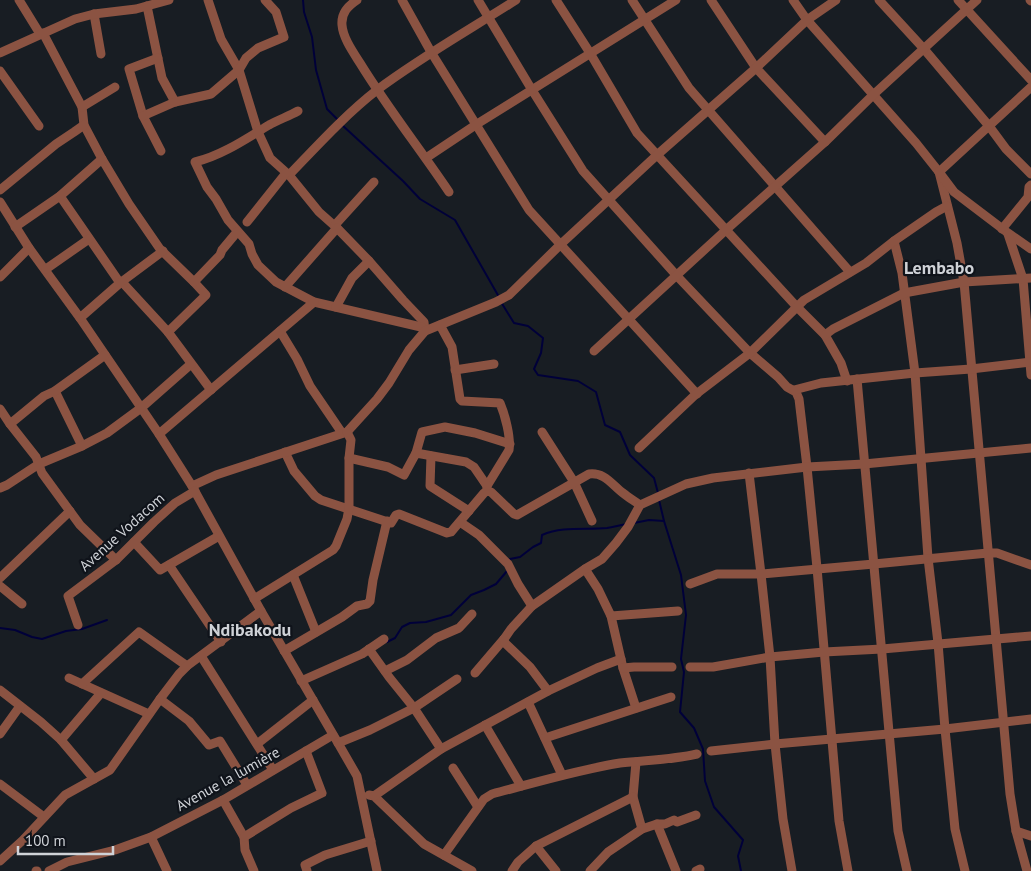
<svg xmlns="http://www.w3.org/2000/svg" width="1031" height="871" font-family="'PT Sans',sans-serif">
<rect width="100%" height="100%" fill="#181d23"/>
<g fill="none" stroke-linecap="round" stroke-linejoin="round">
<g stroke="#000039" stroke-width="2">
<polyline points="303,0 304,12 312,37 316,70 327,109 337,119"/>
<polyline points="342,125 403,181 420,199 455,220 499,297"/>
<polyline points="501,302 514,323 528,326 543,338 541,353 534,369 538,375 578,381 596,392 605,425 620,432 630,455 654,478 658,493"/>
<polyline points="659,500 664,521 681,575 686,615 681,659 684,672 680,712 694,728 703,749 705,781 714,807 743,840 738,856 741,871"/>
<polyline points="634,523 649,520 664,521"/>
<path d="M 509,562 L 510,559 L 520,557 L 533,547 L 541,543 L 542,535 C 563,526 585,530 607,528 C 614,527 620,525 627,524"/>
<polyline points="0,628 15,630 32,637 42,639 66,631 82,629 107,620"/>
<polyline points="387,642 395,638 402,627 410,623 426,622 451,615 471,595 484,590 496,584 507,571"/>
</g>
<g stroke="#8b5342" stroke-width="9">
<polyline points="19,0 40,34"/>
<polyline points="208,0 221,39 239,70 258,132 270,158 289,175 319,212 337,228 369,261 403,300 424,322 425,331"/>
<path d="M 357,0 C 348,6 341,13 342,25 C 343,38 353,52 360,63 C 387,107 420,149 449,192"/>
<polyline points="402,0 431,52 529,210 697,394"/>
<polyline points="478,0 532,90 583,171 677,276 750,353 778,377 787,387 796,392 799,399 807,467 817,568 839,821 848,871"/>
<polyline points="556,0 590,53 637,133 797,307 825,335 841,363 847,381"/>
<polyline points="632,0 689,88 850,272"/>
<polyline points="711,0 756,68 825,142"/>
<polyline points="793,0 807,20 916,143 939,172 957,243 964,282 1010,794 1016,831 1027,871"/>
<polyline points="879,0 924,49 989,126 1006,149 1031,174"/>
<polyline points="958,0 1031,80"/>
<polyline points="1030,0 1031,1"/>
<polyline points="147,6 162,78 175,102"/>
<polyline points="94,14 101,54"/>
<polyline points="43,33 82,107 84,125 102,159 129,204 160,249 194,282 206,295 168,332"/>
<polyline points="0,53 75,19 94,14 136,9 169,0"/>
<polyline points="158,58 129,69 143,116 161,151"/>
<polyline points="0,71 39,126"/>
<polyline points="1031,87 939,172 954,192 1008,233 1031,249"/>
<polyline points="82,107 115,87"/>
<path d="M 298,111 C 289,116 278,120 269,125 C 246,139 221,156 195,162 L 207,187 L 216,199 L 228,220 L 249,244 L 252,254 L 258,265 L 276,282 L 314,302 L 421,327 L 425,331"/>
<polyline points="143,116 175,102 211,94 239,70 246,58 258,48 284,37 276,12 265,0"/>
<polyline points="426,158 477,124 676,0"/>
<path d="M 289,175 C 317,146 345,115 377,90 C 421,57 469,30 516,0"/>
<polyline points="0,190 56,144 74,132 84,125"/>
<polyline points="60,196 120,283"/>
<polyline points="0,202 29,248 80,318 159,434 192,486 261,611 338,743 357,776 377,871"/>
<polyline points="247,222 286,173"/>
<polyline points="335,225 374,182"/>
<polyline points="15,227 60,196 102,159"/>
<polyline points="1002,229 1028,197 1029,187 1031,185"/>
<polyline points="1008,234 1023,279 1031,375"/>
<polyline points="894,241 902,273 915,373 928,558 938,643 945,729 955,829 965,871"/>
<polyline points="46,269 89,239"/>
<polyline points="0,277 29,248"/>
<polyline points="122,282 168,332 211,390"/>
<polyline points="194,282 220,255 222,250 237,232"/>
<polyline points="285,287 337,228"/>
<polyline points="336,307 352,278 369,261"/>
<polyline points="80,318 120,283 163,251"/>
<path d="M 440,325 L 452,347 L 460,399 L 462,401 L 500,403 C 505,415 511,437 509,450 L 487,486 L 487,491"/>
<polyline points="280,331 297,359 310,386 342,433"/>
<polyline points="825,335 833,329 904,293 964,282 1031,278"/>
<polyline points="594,351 727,229 825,142 873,95 977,0"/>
<polyline points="455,370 494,364"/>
<polyline points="857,379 898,831 907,871"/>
<polyline points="794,390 821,383 915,373 971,369 1031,362"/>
<polyline points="55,391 82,446"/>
<polyline points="0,409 10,424 36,457 42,473 80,525 116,560"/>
<polyline points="10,424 44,396 55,391 105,355"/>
<polyline points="542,432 574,482 592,521"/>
<polyline points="159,434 314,302"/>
<polyline points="639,448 695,395 750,353 804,300 866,263 894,241 936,212 947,206"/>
<path d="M 285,452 L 294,471 L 315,496 L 321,500 L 391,523 L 396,515 L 399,514 L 447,533 L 451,532 L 484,493 L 487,491 L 491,492 L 514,514 L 517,515 L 589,474 C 605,472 612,485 623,493 C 629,498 635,501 640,505"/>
<polyline points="416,453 422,432 445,427 475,433 510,444"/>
<polyline points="431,456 430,486 469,511"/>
<polyline points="349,458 388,467 404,475 416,453 466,462 474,467 487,486"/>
<polyline points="749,473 761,574 770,657 775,744 783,819 792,871"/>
<polyline points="192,486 216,475 347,432 377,399 389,383 409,350 425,331 496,302 509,295 561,244 657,155 756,68 807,20 836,0"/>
<polyline points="0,488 7,485 39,464 82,446 107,433 141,408 191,364"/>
<polyline points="460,522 479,535 508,564 518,584 532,606"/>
<polyline points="134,542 160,570 219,536"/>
<polyline points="169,565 221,642"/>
<polyline points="585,569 598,589 611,616 623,668 636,708"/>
<polyline points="293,575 316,632"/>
<polyline points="0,578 70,511"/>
<polyline points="690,584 717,574 761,574 874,564 988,553 997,553 1031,565"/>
<polyline points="0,586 22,604"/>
<polyline points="254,599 333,550 336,546 347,519 349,508 349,458 351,440 347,432"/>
<polyline points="611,616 678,611"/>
<polyline points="78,625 68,596 116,560 154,522 175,503 195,491"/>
<polyline points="369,649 389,677 414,708 441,749"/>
<polyline points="284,651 342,617 357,606 367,604 370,601 373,580 387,521"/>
<polyline points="201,656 273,770"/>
<polyline points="690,667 713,667 770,657 824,652 882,649 1031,636"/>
<polyline points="623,668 634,667 672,667"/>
<polyline points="385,671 407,660 436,638 459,628 472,614"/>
<polyline points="475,673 504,639"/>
<polyline points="69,678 149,714"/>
<polyline points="301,681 362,654 384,639"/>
<polyline points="82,684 139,632 187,666"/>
<polyline points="0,690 41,722 61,740 94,779"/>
<polyline points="548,691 530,667 505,643 504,639 511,629 532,606 585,569 602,559 616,543 628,527 640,505 686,484 713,478 807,467 864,464 1031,448"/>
<polyline points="160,699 189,721 209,745 220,741 247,785"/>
<polyline points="528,702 562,775"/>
<polyline points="485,725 521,786"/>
<polyline points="0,734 20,706"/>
<polyline points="545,738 671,697"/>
<polyline points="61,740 101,693"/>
<polyline points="338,743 370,730 414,708 457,679"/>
<polyline points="257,744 313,700"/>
<polyline points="711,751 775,744 945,729 1031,719"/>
<polyline points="636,762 633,797 642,829"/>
<polyline points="453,768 478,807"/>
<polyline points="0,784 44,817"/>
<polyline points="369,795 374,796 424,844 472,871"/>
<polyline points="374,796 441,749 548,691 597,668 621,659"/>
<polyline points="223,800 244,837 245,850 254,871"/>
<polyline points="657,824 676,871"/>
<polyline points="1016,831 1031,836"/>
<polyline points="151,837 167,871"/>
<polyline points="244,837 291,808 322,793 306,751"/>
<polyline points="536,846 556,871"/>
<path d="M 444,855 L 484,799 L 492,794 C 534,783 577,770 620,763 C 646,760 672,760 697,754"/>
<polyline points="0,861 23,840 65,795 110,770 160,699 179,674 187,666 261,611"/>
<polyline points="36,871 37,871"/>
<polyline points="49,871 67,862 115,850 151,837 223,800 333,735"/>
<polyline points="307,871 305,865 325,855 371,841"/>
<polyline points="512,871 518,862 536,846 633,797"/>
<polyline points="590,871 608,852 642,829 657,824 665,824 674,820 677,822 696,815"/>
<polyline points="696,871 700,869"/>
</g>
</g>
<g text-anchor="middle" stroke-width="4.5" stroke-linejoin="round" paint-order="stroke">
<g font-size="15" fill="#cfd2d7" stroke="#0f131a">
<text transform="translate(122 532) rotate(-42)" y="5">Avenue Vodacom</text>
<text transform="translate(228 779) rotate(-29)" y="5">Avenue la lumière</text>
</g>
<g font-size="18" font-weight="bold" fill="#cfd2d7" stroke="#0f131a">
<text x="939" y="274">Lembabo</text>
<text x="250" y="636">Ndibakodu</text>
</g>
</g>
<path d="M18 846v8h95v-8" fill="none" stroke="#cfd2d7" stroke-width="2.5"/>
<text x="25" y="846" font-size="15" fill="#cfd2d7" stroke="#0f131a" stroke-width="4" paint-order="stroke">100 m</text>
</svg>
